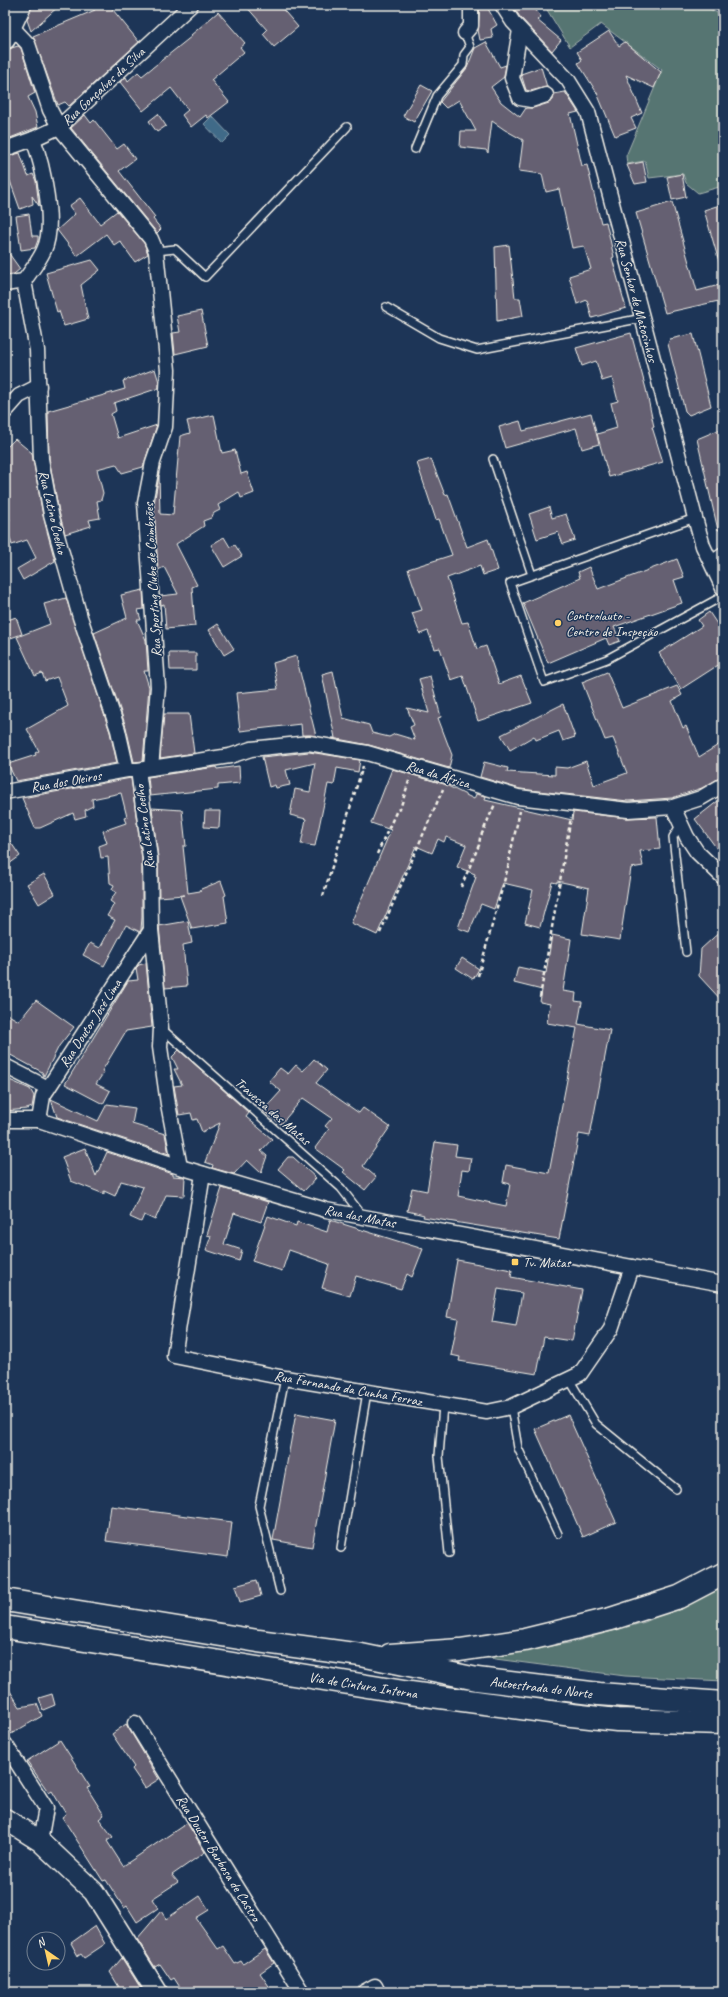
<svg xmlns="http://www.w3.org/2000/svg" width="728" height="1997" font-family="Caveat,sans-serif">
<rect width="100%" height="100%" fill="#1d3557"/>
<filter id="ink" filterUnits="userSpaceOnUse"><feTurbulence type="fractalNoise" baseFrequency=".025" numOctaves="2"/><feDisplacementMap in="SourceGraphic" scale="8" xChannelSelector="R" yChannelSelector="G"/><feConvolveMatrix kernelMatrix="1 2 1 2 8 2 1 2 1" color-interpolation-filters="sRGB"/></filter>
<g filter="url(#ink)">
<g fill="#567472" stroke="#a5b2ad">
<polygon points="544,5 702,5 723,16 723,186 698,193 686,183 683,174 649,178 645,161 627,164 626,156 662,70 601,24 570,47"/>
<polygon points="723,1586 723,1681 625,1676 480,1657 569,1643 645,1622"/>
</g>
<polygon fill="#406a88" stroke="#88a0ae" points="212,116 230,135 222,143 204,124"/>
<g fill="#656072" stroke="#f4f1e8" fill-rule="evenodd">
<polygon points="32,5 60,5 31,31 27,20"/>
<polygon points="91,5 109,5 139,42 69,106 65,102 58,105 33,36 95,10"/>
<polygon points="245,5 279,5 298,27 274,47 263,34 267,30"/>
<polygon points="480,5 486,5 497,25 491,29 493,38 480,40 478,30"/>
<polygon points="512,5 532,5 541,17 537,20 561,40 552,51 520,17"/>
<polygon points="218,12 245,43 240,47 244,52 211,80 229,102 208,118 206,115 191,127 182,115 188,110 171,88 143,111 120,82 126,77 128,81 138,72 142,76 192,36 191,35"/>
<polygon points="609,31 619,46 625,42 661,72 654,88 626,75 642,113 631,118 636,128 615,136 597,93 578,63 582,60 577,52"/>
<polygon points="486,42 500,67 506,65 504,77 491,87 501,102 520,117 526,108 533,108 549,103 553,100 554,94 565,92 578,112 570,114 582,166 587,165 601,223 606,222 614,257 612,258 626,308 592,318 587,300 577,304 569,276 591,269 584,246 572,248 559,189 546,192 542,174 519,171 523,140 505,130 492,121 488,153 486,150 460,147 461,131 476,131 459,100 446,108 440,102 467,68 475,48"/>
<polygon points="18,46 21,48 35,93 28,97 35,112 38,127 5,140 5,50"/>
<polygon points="541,67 547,87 530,91 526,90 521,74"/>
<polygon points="421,85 432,91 414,122 403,116"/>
<polygon points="158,114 166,126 157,132 149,121"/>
<polygon points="85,115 91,123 94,120 117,149 124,144 135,159 119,171 155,217 153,219 161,229 157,233 71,128"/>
<polygon points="20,153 28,176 33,174 36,181 39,206 32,196 33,204 20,209 10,181 5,183 5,157"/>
<polygon points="643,162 647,182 635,184 627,165"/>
<polygon points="682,174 686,197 672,200 667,177"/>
<polygon points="80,198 100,224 117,211 144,243 148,254 135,262 120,241 114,245 106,234 77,256 57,230 75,214 69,206"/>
<polygon points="672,202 697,291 723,284 723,300 665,313 636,213"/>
<polygon points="723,204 723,265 720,265 704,210"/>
<polygon points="29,214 32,236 38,236 38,240 35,248 21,250 16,216"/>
<polygon points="509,245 515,298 520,298 523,316 497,321 495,247"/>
<polygon points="5,248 20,269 14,274 5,275"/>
<polygon points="92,260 100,270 81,285 88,319 64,326 59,311 57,312 46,273"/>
<polygon points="201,311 208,346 175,354 173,333 180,332 177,316"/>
<polygon points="631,333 646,389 654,427 652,427 663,462 609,477 597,434 617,428 611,403 618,401 612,378 602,381 596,361 582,366 576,348"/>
<polygon points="693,334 711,406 689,415 685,411 668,344 670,339"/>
<polygon points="155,369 159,382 159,388 114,403 116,411 111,414 118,438 157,425 143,467 122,473 116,464 97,469 103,493 101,500 97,501 100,518 89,520 91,526 65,534 59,512 49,458 48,411 125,389 123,381"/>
<polygon points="591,413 599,444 582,449 576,428 505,448 499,427 520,421 523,431"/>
<polygon points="214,415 222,453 235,450 241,474 247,472 254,493 241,498 239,492 218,505 220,510 214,513 211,518 203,521 204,526 176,544 197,585 192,587 195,626 166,629 164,604 161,605 160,596 178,594 164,567 158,570 154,504 159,475 160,514 173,515 180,436 190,433 187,421"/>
<polygon points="723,428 723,529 718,530 697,439"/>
<polygon points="15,439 32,453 43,516 55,561 23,580 17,569 36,558 27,540 12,545 5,523 10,520 5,509 5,449"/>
<polygon points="431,459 445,495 448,494 467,547 488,539 498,570 483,575 480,566 447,578 462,623 468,622 477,649 486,646 499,684 521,676 532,703 478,721 463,676 451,680 440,648 435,649 428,631 420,634 412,613 422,610 408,569 452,555 439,519 436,520 417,463"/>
<polygon points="549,507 552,518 566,514 575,540 563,544 558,532 537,539 529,514"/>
<polygon points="224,537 230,547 235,545 242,556 224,567 211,545"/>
<polygon points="677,559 684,577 674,580 682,603 614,627 620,641 609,645 606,638 548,663 523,603 580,578 578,572 589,567 598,589"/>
<polygon points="143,590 144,609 138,610 141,620 137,620 146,640 148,671 144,671 149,687 143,761 134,762 126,727 94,633 127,618 121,595"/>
<polygon points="66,598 110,732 117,763 16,781 8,764 36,755 35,753 39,751 27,729 68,706 57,677 45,681 42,673 35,676 17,637 50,624 44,604"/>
<polygon points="709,612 723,633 723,662 681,689 659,653 702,626 698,620"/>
<polygon points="16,617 22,634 5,640 5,621"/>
<polygon points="218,624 234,649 224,655 209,630"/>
<polygon points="169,653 196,653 196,670 170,670"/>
<polygon points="296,656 316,736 302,735 301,724 240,731 236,693 278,689 273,663"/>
<polygon points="333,671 343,718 369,725 372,733 389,737 395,734 415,740 410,727 414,725 407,708 429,713 419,679 430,676 441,717 438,718 452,755 449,768 369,745 332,738 335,738 322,674"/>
<polygon points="607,672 622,708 677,686 682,695 672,701 683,728 686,726 699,757 723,742 723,776 702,788 672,798 628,801 520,789 480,777 484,762 508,768 507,772 555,775 555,767 567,768 586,761 594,785 627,773 613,738 605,740 582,682"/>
<polygon points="563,704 575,737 563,741 559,731 536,740 534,736 510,750 501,735"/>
<polygon points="164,714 189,714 194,753 160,758"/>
<polygon points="309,752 360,760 358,772 337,768 334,785 328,784 315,846 301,844 306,819 290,815 295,789 310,792 315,763 286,770 290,785 276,788 275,785 269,787 262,757"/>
<polygon points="239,766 240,783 218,785 218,789 150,796 148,777 216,767 217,769"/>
<polygon points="392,769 444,784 474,799 476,794 486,796 485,800 572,820 573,812 627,818 657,817 660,849 640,851 643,866 631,868 620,940 582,934 589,888 557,881 557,883 552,882 540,927 525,923 533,890 503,883 494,909 481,904 469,932 458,928 476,877 474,877 475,874 457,867 466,845 446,837 444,842 438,839 432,853 416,846 377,935 351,923 391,830 371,823"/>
<polygon points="131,778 142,859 142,917 141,930 140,932 126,925 104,966 83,955 90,943 100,948 115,920 107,916 114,904 110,901 116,892 112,890 114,885 110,883 108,857 101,858 99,846 107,843 103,831 126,823 124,818 127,817 121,793 92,799 93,806 85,810 86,816 75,819 73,813 40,828 35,828 22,798"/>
<polygon points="723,797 723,857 695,819"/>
<polygon points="152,808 182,810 186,846 183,846 188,893 200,891 201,889 221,881 226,895 224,896 228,923 192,929 180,896 184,895 159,897 158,858"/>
<polygon points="205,811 220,811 219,828 204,827"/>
<polygon points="5,834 20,856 5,867"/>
<polygon points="44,874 55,894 39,904 27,884"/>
<polygon points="188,921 192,943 183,945 187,986 165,988 159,926"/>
<polygon points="723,929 723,1002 699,976 701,949"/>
<polygon points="552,935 571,939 563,991 576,993 575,1001 582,1002 578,1024 610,1030 590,1136 579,1134 559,1239 423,1217 424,1215 407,1211 412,1188 427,1191 435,1142 457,1145 455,1156 471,1158 469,1171 462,1170 458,1196 506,1206 510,1184 503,1182 506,1165 549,1173 577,1028 547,1023 550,1004 540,1002 542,990 514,983 518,967 546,973"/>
<polygon points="462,958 479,969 473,979 456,968"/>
<polygon points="146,963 152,1027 126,1031 102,1071 104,1072 96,1084 110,1091 103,1104 65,1084 128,981 138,980 136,968 139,965"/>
<polygon points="36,1000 74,1027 59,1046 44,1076 42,1072 5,1052 5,1013 19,1021"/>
<polygon points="179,1050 249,1113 246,1117 272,1139 261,1151 267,1156 261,1173 247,1160 234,1174 212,1168 213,1165 205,1162 220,1123 202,1132 197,1119 193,1120 191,1113 179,1115 174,1086 182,1085 174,1069 178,1069 172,1057"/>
<polygon points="314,1059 327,1070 316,1083 359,1113 363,1108 390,1127 363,1166 376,1177 365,1190 343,1172 345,1170 315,1148 329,1129 325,1126 332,1118 303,1098 281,1124 263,1111 281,1091 269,1081 280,1068 288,1074 296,1065 303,1071"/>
<polygon points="5,1078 30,1089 34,1096 32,1107 27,1109 5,1111"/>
<polygon points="51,1099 98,1121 107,1104 135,1108 132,1124 165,1134 169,1154 57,1117"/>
<polygon points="85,1148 96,1176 107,1152 173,1174 173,1176 185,1177 184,1196 166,1195 155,1220 144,1215 141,1222 130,1217 143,1187 121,1181 115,1196 104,1191 104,1194 71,1181 62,1157"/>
<polygon points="288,1157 293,1157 316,1178 304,1191 278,1169"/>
<polygon points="222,1188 268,1202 261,1222 234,1213 224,1244 242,1250 239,1261 206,1250 211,1236 207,1235"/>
<polygon points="268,1216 296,1226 297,1222 327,1232 330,1220 423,1249 412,1277 407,1274 401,1289 356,1276 350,1296 322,1288 329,1264 289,1250 282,1271 252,1261"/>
<path d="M 457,1260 L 512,1270 L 511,1277 L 582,1290 L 572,1341 L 544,1337 L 537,1374 L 459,1361 L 460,1357 L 451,1355 L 458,1319 L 447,1317 ZM 498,1289 L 522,1293 L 516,1326 L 492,1322 Z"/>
<polygon points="296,1413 335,1420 312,1547 273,1540"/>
<polygon points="568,1415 616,1522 583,1537 535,1429"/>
<polygon points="111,1506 232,1522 228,1557 106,1541"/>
<polygon points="257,1580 261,1596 240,1602 235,1586"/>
<polygon points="5,1683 20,1707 37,1704 42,1716 11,1734 5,1725"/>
<polygon points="52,1694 55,1705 43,1710 39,1698"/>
<polygon points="126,1724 159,1779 145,1788 132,1769 134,1767 112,1734"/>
<polygon points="60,1740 90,1787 87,1788 104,1815 99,1819 113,1837 107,1841 123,1866 187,1823 205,1852 172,1875 178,1882 152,1899 158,1908 137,1922 127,1906 124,1908 106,1880 103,1881 62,1817 66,1814 52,1791 49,1793 27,1761"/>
<polygon points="200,1896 209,1910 196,1918 218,1949 223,1946 235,1964 241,1961 243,1964 265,1949 274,1963 260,1973 273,1992 183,1992 174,1978 171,1980 160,1964 155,1967 137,1939 161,1911 166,1919"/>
<polygon points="95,1926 105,1944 84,1958 81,1954 78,1956 71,1943"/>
<polygon points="122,1958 130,1971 143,1992 122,1992 110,1972"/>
</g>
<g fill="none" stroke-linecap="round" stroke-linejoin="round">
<defs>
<g id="service">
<polyline points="415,149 437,96 463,65 464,55 470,47 465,33"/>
<polyline points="156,251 175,249 205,277 347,127"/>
<polyline points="386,307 439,338 477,350 643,318"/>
<polyline points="493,459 532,575"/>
<polyline points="695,518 510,583 544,682 607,659 723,596"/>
<polyline points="710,560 723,551"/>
<polyline points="681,824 673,837 686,952"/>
<polyline points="161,1028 341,1188 362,1215"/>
<polyline points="569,1379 596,1424 676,1489"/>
<polyline points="443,1405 439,1456 449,1553"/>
<polyline points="511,1407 518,1448 558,1534"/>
<polyline points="341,1548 367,1392"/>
<polyline points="280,1591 259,1506 285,1378"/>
</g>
<g id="minor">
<polyline points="502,5 513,22 568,80 588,112 695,518 703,546 723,588"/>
<polyline points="11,26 28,44 50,110 59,127 151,239 156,251 168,370 165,427 153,462 145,503 158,687 151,768"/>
<polyline points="520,30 512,78 520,98 531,100 546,95"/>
<polyline points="465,33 471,26 471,5"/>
<polyline points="5,149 33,139 59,127 191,5"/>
<polyline points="24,281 37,350 41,459 51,514 80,617 118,730 127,770"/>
<path d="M 24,281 C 31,271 39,261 44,250 C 56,225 43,165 33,139"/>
<polyline points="5,284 24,281"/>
<polyline points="5,412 19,396 39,386"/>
<polyline points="138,770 150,858 151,930 161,1028 160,1047 168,1104 180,1167"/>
<polyline points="5,792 127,770 138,770 230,756 251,749 309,743 367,753 518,797 628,810 673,807 701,798 723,785"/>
<polyline points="673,807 687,837 697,852 723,877"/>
<polyline points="5,1066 48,1088"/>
<polyline points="5,1120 39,1120 180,1167 326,1210 723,1284"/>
<polyline points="39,1120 43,1096 151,930"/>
<polyline points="203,1174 174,1356 285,1378 487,1412 511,1407 580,1374 611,1329 632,1267"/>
<polyline points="135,1723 302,1992"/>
<polyline points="5,1744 46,1808 40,1841"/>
<polyline points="364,1992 375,1986 378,1992"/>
</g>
<g id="secondary">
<polyline points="5,39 21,5"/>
<polyline points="5,1819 40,1841 94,1892 157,1992"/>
</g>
<g id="motorway">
<polyline points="5,1600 258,1641 361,1655 477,1679 599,1694 723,1703"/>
<polyline points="5,1627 410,1693 572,1715 617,1720 723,1723"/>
<polyline points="390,1655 460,1650 525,1640 611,1619 679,1597 723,1574"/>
</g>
</defs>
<use href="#service" stroke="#f4f1e8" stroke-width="10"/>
<use href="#minor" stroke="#f4f1e8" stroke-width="17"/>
<use href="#secondary" stroke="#f4f1e8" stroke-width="23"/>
<use href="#motorway" stroke="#f4f1e8" stroke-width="25"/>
<g stroke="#f4f1e8" stroke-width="2.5" stroke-dasharray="4 3" stroke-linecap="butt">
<polyline points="713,5 723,10"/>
<polyline points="377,854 397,810 400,809 410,778"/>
<polyline points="461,887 479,845 480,838 495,804"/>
<polyline points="323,896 363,766"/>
<polyline points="380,933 443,789"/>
<polyline points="478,976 510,860 509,859 520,811"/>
<polyline points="540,997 571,817"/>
</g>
<use href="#service" stroke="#1d3557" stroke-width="7"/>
<use href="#minor" stroke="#1d3557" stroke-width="14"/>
<use href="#secondary" stroke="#1d3557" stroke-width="20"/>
<use href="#motorway" stroke="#1d3557" stroke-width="22"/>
</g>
</g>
<g fill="#ffd166" stroke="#1d3557" stroke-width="1.5">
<circle cx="558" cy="623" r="4"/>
<rect x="511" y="1258" width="8" height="8" rx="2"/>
</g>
<g text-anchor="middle" stroke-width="3" stroke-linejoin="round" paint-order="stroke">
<g font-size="14" fill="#f4f1e8" stroke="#1d3557">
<text transform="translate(103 86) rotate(-43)" y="5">Rua Gonçalves da Silva</text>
<text transform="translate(637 300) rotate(75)" y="5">Rua Senhor de Matosinhos</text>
<text transform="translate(53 512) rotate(77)" y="5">Rua Latino Coelho</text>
<text transform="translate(152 580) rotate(-93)" y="5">Rua Sporting Clube de Coimbrões</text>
<text transform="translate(438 774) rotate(17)" y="5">Rua da África</text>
<text transform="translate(66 781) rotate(-10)" y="5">Rua dos Oleiros</text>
<text transform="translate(144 827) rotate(-97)" y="5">Rua Latino Coelho</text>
<text transform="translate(90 1023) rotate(-57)" y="5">Rua Doutor José Lima</text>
<text transform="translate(273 1111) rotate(41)" y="5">Travessa das Matas</text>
<text transform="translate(360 1216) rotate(11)" y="5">Rua das Matas</text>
<text transform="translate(348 1388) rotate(10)" y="5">Rua Fernando da Cunha Ferraz</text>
<text transform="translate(363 1685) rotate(9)" y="5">Via de Cintura Interna</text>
<text transform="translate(541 1687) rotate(7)" y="5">Autoestrada do Norte</text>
<text transform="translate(219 1858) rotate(58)" y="5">Rua Doutor Barbosa de Castro</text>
</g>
<g font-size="14" fill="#f4f1e8" stroke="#1d3557" text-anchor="start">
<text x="566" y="620">Controlauto -<tspan x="566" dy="16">Centro de Inspeção</tspan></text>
<text x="523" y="1267">Tv. Matas</text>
</g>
</g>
<rect width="728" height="1997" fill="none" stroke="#1d3557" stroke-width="20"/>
<rect x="10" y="10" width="708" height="1977" fill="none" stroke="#f4f1e8" stroke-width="1.5" filter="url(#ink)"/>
<g transform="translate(46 1951) rotate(326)"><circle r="19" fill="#1d3557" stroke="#738091"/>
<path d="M0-3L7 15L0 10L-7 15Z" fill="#ffd166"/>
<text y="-6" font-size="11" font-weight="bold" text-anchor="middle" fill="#f4f1e8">N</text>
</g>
</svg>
